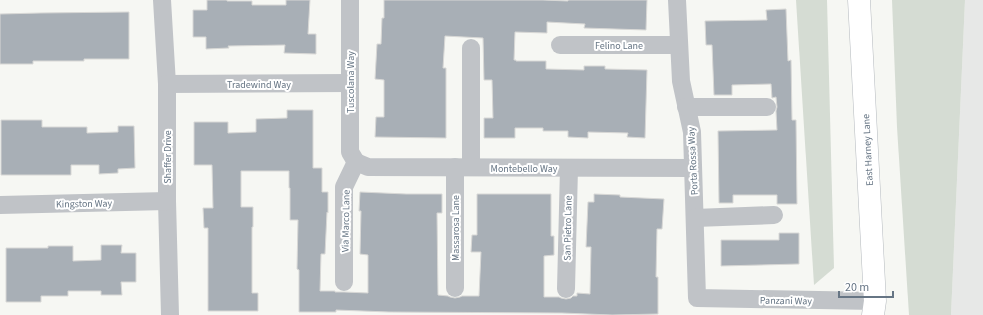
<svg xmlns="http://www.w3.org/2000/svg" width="983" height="315" font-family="'Source Sans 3',sans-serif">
<rect width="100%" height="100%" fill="#f6f7f3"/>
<polygon fill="#e7e8e7" points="965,0 983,0 983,315 951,315"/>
<g fill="#d5dcd3">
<polygon points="796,0 827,0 834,268 814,285"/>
<polygon points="892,0 965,0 951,315 909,315 897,127"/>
</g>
<g fill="#a8afb6" stroke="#d8d8d6">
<polygon points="207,0 227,0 227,1 252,1 252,5 286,5 286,0 310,0 308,34 316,34 316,54 284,53 285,45 228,46 229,48 206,49 206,37 193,37 193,10 207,10"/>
<polygon points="384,0 543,0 568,1 568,0 647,0 646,30 584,28 585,24 547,22 547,33 515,32 514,60 516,60 516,61 546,61 546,69 584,70 584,66 605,66 605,69 647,70 645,138 627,137 628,133 588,132 588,138 568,137 568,131 543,131 543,128 515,128 515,138 484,138 484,118 493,118 492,80 484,80 483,38 445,36 443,68 446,68 446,138 375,137 376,117 384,117 384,80 375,79 377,44 381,44 382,18 384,18"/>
<polygon points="786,9 788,61 791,60 792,120 796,120 797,204 777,204 777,195 733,195 733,203 719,203 718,131 777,130 776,111 777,107 776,97 772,98 771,84 732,85 732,95 714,95 712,45 706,45 705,21 767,20 766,10"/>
<polygon points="129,12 129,59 84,59 84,61 33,61 33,64 0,64 0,14 40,13"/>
<polygon points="287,110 313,110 313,168 322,168 322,192 328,192 328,213 327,212 325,254 321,254 320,291 335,291 335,292 344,292 368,293 368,255 360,254 361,211 359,211 360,192 406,194 442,194 442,213 437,213 438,295 448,296 450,297 455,298 460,297 462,296 479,296 481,252 471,252 472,235 477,235 477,194 551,194 551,236 554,236 554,255 544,256 544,297 559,297 561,298 566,299 571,298 573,296 577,296 577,293 590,294 591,247 586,247 588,202 594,202 594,194 620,195 620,197 664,199 662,229 657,229 656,277 658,277 658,314 612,315 562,313 389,312 336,310 336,312 299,312 299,270 297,269 298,220 290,220 290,188 289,188 289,171 241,171 241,207 253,207 253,227 252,227 252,293 258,293 258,311 208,311 208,228 204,228 203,208 213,208 212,165 194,165 194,122 228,122 228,133 256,132 256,119 287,118"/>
<polygon points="1,120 42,120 42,127 87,127 87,133 118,132 118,126 134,126 135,168 118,169 118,173 99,174 99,165 71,165 71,175 1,175"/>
<polygon points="779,233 799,233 799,264 721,266 721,240 779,240"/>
<polygon points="101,245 122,245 121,253 136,253 136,282 121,282 122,295 101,295 101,291 68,291 68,296 41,296 41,302 6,302 6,248 48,248 48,246 73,246 73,261 101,260"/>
</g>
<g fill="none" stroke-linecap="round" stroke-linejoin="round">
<defs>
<polyline id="secondary" points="859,0 875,301 873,315"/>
</defs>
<use href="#secondary" stroke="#b4b9be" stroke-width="23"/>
<g stroke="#c0c3c7" stroke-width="18">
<polyline points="162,0 167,84 167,201 170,315"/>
<polyline points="350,0 350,152 356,162"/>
<polyline points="677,0 681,81 692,132 697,298 875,301"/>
<polyline points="560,45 678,45"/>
<polyline points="471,48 471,167"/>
<polyline points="167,84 350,83"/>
<polyline points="686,107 767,107"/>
<polyline points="356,162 368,167 693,168"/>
<polyline points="0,205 167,201"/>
<polyline points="695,218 774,215"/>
<polyline points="344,282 344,187 356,162"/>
<polyline points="455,288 455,167"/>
<polyline points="566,289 569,168"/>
</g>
<use href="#secondary" stroke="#fff" stroke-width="22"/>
</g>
<g text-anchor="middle" stroke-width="4" stroke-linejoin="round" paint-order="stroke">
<g font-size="10" fill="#667584" stroke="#fff">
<text x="619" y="49">Felino Lane</text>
<text transform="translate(350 82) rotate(-90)" y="4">Tuscolana Way</text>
<text x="259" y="88">Tradewind Way</text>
<text transform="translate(867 150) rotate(-93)" y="4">East Harney Lane</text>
<text transform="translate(167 157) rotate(-90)" y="4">Shaffer Drive</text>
<text transform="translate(692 161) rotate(-93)" y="4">Porta Rossa Way</text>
<text x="524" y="172">Montebello Way</text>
<text transform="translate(84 203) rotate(-1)" y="4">Kingston Way</text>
<text transform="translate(345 221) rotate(-89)" y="4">Via Marco Lane</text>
<text transform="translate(455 228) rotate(-90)" y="4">Massarosa Lane</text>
<text transform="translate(567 228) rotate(-89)" y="4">San Pietro Lane</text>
<text transform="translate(786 300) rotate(1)" y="4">Panzani Way</text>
</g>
</g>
<path d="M839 291v6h54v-6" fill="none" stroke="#667584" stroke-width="2"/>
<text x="845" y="291" font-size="12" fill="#667584" stroke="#ffffff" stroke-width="3" paint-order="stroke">20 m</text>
</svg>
